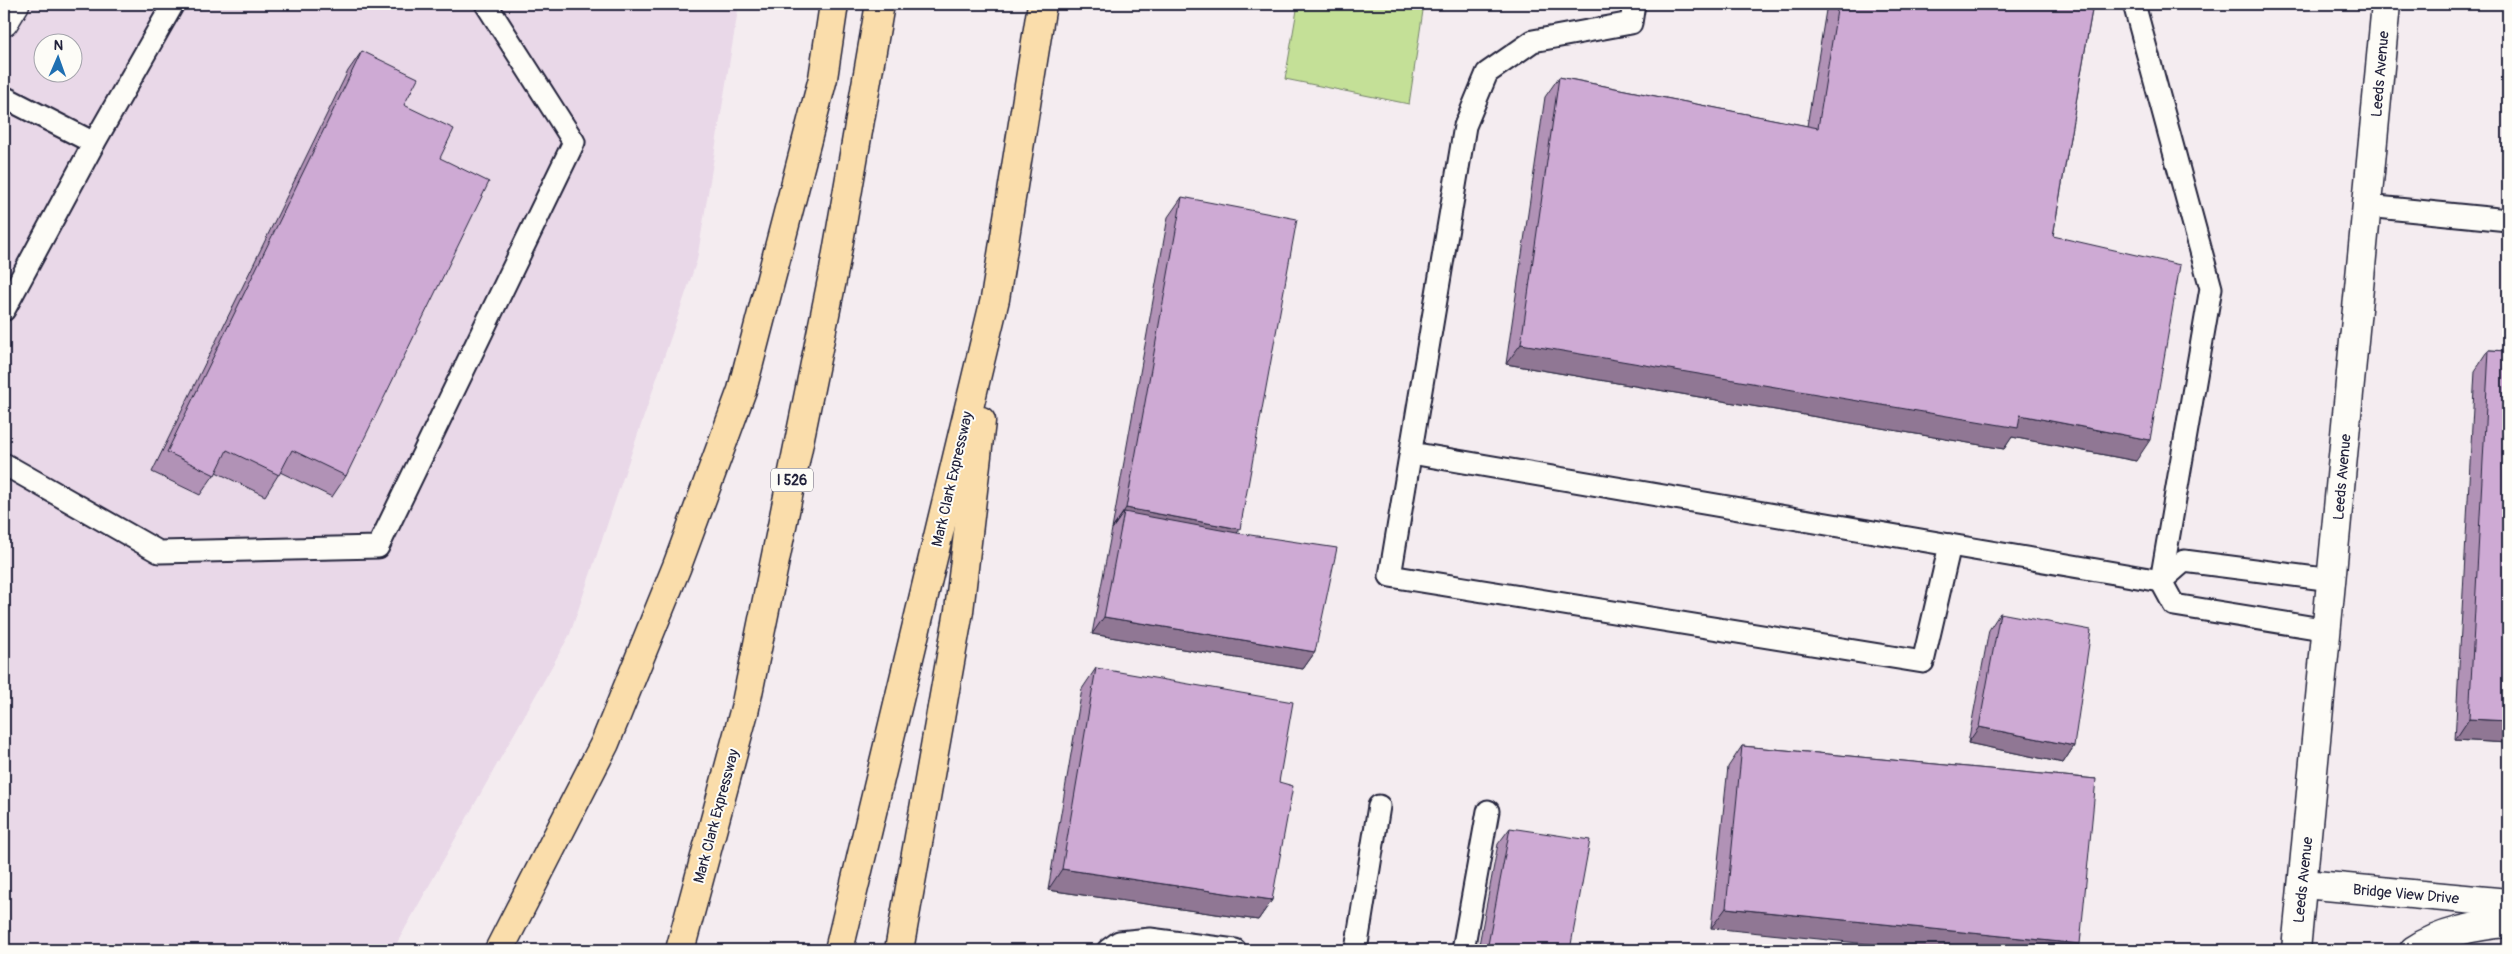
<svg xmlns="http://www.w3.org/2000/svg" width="2512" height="954" font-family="Pangolin,sans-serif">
<rect width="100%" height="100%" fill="#f4ecf0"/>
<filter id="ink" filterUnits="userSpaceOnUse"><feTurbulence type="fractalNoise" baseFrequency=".02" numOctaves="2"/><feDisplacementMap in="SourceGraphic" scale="10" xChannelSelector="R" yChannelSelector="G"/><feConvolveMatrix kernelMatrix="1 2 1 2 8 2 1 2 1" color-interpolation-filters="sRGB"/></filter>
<g filter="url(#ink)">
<path fill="#e9d8e8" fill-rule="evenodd" d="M 4,4 L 739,4 L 697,260 L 570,634 L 393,950 L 4,950 ZM 42,42 L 72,42 L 72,72 L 42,72 Z"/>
<polygon fill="#c4e097" stroke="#738169" points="1298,4 1424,4 1409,104 1285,79"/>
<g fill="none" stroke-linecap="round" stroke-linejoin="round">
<defs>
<g id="lane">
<polyline points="1634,4 1631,23 1533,41 1487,73 1465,126 1390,576 1923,662 1950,545 2161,581 2211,288 2134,4"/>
<polyline points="4,97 94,143"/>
<polyline points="2367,206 2508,220"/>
<polyline points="4,310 94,143 173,4"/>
<polyline points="1411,453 1950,545"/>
<polyline points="4,464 159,552 378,547 574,142 486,4"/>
<polyline points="2328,630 2174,605 2161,581 2184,561 2332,580"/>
<polyline points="1108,950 1119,942 1150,939 1235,950"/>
<polyline points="1356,950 1379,806"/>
<polyline points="1463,950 1488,811"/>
</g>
<polyline id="street" points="2304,884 2508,903"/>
<g id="secondary">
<polyline points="4,22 15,4"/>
<polyline points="2296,950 2386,4"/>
<path d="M 2414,950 C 2439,933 2478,925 2508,923"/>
</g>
<g id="highway">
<polyline points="499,950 605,743 677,566 742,390 823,78 834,4"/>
<polyline points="680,950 745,708 834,270 880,4"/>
<polyline points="839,950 995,299 1042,4"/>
<polyline points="899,950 959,611 981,421"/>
</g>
</defs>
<use href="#lane" stroke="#22223b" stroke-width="25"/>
<use href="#street" stroke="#22223b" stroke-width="31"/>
<use href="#secondary" stroke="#22223b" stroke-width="31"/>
<use href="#highway" stroke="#22223b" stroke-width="31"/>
<use href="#lane" stroke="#fdfcf7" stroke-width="21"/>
<use href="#street" stroke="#fdfcf7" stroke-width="28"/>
<use href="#secondary" stroke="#fdfcf7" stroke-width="28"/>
<use href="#highway" stroke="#faddab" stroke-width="28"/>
</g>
<g fill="#b192b6" stroke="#22223b">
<polygon points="1827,4 2093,4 2053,236 2136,461 2012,437 2004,449 1506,364 1545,97 1559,77 1807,126"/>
<polygon points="362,51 404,105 440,158 346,476 332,497 280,472 265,496 216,472 200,495 152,472 348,71"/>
<polygon points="1182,197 1237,533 1315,652 1303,669 1092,634 1112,529 1168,217"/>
<polygon points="2489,350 2508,351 2508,743 2455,740 2475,371"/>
<polygon points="2000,613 2074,746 2063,763 1968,743 1989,630"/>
<polygon points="1096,668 1279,782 1272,900 1258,920 1048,890 1082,689"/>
<polygon points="1742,746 2096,779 1711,928 1728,767"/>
<polygon points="1510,828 1570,950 1478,950 1498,844"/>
</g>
<g fill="#907794" stroke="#22223b">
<polygon points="1521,344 2020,415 2150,440 2136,461 2012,437 2004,449 1506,364"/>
<polygon points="1126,508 1240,529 1225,550 1124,512 1112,529"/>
<polygon points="1104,617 1315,652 1303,669 1092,634"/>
<polygon points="2469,719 2508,721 2508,743 2455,740"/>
<polygon points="1979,727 2074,746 2063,763 1968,743"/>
<polygon points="1062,869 1272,900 1258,920 1048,890"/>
<polygon points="1726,908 2080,944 2076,950 1927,950 1711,928"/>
</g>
<g fill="#ceaad4" stroke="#22223b">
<polygon points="1838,4 2093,4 2053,236 2180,265 2150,440 2020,415 2018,428 1521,344 1559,77 1818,128"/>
<polygon points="362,51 418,78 404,105 454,129 440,158 489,182 346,476 292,450 279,475 227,450 215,475 167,452"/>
<polygon points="1182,197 1297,219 1240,529 1126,508"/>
<polygon points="2489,350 2508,351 2508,721 2469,719"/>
<polygon points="1124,512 1237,533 1337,548 1315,652 1104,617"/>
<polygon points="2000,613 2091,630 2074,746 1979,727"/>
<polygon points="1096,668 1293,702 1279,782 1293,786 1272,900 1062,869"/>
<polygon points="1742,746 2096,779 2080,944 1726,908"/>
<polygon points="1510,828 1590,840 1570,950 1487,950"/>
</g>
</g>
<g text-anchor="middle" stroke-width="4" stroke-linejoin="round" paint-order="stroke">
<rect fill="#fdfcf7" stroke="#646373" stroke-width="1" x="771" y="468.5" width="42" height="23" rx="4"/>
<g font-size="14" font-weight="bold" fill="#22223b">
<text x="792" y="485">I 526</text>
</g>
<g font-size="15" fill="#22223b" stroke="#fdfcf7">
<text transform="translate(2380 74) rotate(-85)" y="5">Leeds Avenue</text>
<text transform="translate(2342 477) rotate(-85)" y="5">Leeds Avenue</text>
<text transform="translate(952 479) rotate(-77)" y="5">Mark Clark Expressway</text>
<text transform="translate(716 816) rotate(-75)" y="5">Mark Clark Expressway</text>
<text transform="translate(2303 880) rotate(-84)" y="5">Leeds Avenue</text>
<text transform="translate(2406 894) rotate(5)" y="5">Bridge View Drive</text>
</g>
</g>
<rect width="2512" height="954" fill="none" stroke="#fdfcf7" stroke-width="20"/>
<rect x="10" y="10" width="2492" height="934" fill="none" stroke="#22223b" stroke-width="2" filter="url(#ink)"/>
<g transform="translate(58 58) rotate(2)"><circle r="24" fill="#fdfcf7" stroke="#a5a5ac"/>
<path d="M0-4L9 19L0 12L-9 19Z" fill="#1f6fb2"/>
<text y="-8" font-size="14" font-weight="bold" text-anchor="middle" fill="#22223b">N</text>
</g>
</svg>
